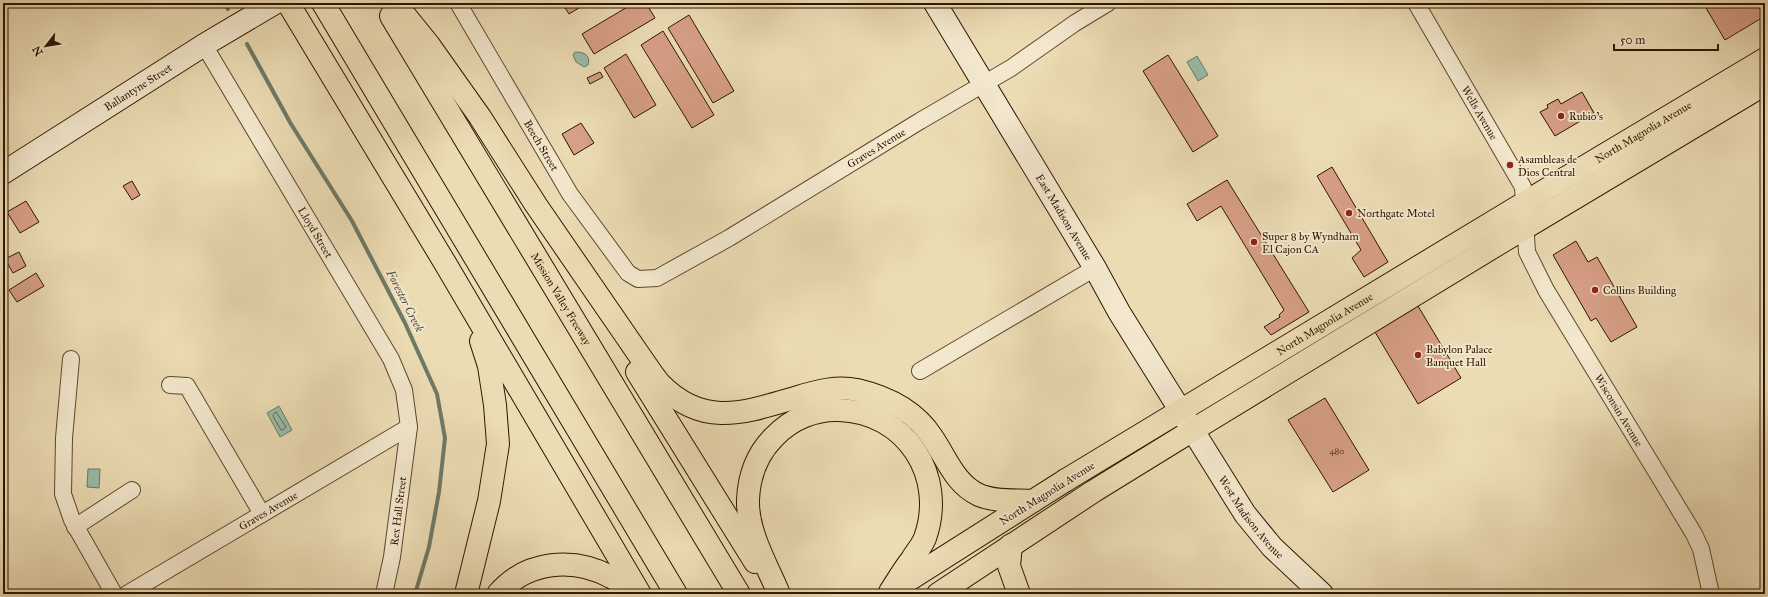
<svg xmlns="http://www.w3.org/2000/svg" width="1768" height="597" font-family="'IM FELL Great Primer',serif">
<rect width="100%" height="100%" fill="#ecdcb4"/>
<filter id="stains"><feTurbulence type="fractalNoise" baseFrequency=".005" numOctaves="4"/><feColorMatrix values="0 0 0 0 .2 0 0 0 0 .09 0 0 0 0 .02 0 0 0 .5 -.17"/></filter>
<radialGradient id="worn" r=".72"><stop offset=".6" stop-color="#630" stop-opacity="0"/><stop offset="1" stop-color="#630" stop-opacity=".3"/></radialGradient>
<g fill="#99bcaa" stroke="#6e7966">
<path d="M 575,52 C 584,52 591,55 588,65 L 584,67 L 576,62 L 573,55 Z"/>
<polygon points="1197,56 1208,75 1198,81 1187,62"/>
<polygon points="279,406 292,430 280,437 267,413"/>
<polygon points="88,469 100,469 99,488 87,487"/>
</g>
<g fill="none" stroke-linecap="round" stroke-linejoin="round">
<polygon stroke="#646856" stroke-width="1" points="276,412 286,427 283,430 281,430 273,416"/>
<g stroke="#6e7966" stroke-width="4">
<polyline points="225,3 228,9"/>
<polyline points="247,44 291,124 352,221 405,323 437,394 445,438 439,492 429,547 415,594"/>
</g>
</g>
<g fill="#d79f86" stroke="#2e1501">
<polygon points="562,3 587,3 569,14"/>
<polygon points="634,3 646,3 655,18 594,54 582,34"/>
<polygon points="1703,3 1765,3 1765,16 1725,40"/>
<polygon points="689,15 734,91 713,103 668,28"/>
<polygon points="663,31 714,115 692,128 641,45"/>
<polygon points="626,54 656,105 634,118 604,68"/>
<polygon points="1168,55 1218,136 1193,152 1143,71"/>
<polygon points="600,72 603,77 590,84 587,78"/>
<polygon points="1582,92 1594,113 1555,136 1540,112 1548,108 1547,105 1558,99 1561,104"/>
<polygon points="581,123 594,143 574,155 562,134"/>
<polygon points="1332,167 1388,262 1364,277 1352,258 1361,250 1317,176"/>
<polygon points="1227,180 1309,312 1271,335 1264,327 1280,317 1279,315 1284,310 1221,206 1197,221 1187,204"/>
<polygon points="132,181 140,195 132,200 123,186"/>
<polygon points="26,201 39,222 20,233 7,212"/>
<polygon points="1576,241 1588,262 1597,257 1637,327 1611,342 1596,318 1591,321 1553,255"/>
<polygon points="19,252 26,266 13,273 5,259"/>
<polygon points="36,273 44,286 17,302 9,290"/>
<polygon points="1418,306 1461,378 1418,404 1375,332"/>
<polygon points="1325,398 1369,470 1333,492 1288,420"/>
</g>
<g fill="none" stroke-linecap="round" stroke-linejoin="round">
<defs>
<g id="street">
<path id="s1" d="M 458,3 L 570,194 L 628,273 L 638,279 L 657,278 L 729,238 L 920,121 L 1011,68 L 1075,23 L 1108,3"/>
<path id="s2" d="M 1416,3 L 1523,187 L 1527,252 L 1546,290 L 1694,534 L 1701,549 L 1711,594"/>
<path id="s3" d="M 204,45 L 391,359 L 404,390 L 409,427 L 392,557 L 384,594"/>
<polyline points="71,359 64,438 63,494 72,520 114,594"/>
<polyline points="920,371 1095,268"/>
<polyline points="170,385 187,386 262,514"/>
<polyline points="75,527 132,490"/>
<path id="s4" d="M 127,594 L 409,427"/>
</g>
<g id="secondary">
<path id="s5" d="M 935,3 L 1095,268 L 1119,312 L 1245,514 L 1272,547 L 1322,594"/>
<path id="s6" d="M 3,173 L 204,45 L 275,3"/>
</g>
<g id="primary">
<polyline points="1193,430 1503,241 1765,84"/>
<path id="s7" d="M 1066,480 L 1549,188 L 1765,59"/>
</g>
<g id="highway">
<polyline points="288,3 445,263 640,594"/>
<polyline points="323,3 676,594"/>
<path d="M 395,3 L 429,45 L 480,117 L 536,205 L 644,362 C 649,369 654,377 660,384 C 704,429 746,412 798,397 C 817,391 837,386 857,390 C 887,397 915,411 932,437 C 947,459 955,484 979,495 C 995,502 1016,500 1033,501"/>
<path id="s8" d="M 391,16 L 739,594"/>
<polyline points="637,372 755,562"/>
<polyline points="1011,545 1009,566 1019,594"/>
<polyline points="896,588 1066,480"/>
<polyline points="466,594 489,501 498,444 495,405 489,366 481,341"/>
<path d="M 498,594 C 527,560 574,557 611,577 C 619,581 628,587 633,594"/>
<path d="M 779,594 C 767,565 747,532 748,500 C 749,475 757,454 774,437 C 791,419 815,409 839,410 C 906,412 947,476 925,538 C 922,546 916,552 912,559 C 904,569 897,581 890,592"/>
<polyline points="938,594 1094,491 1193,430"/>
</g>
</defs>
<use href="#street" stroke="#5e472e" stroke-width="18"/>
<use href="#secondary" stroke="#2e1501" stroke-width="24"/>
<use href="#primary" stroke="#2e1501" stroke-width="24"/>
<use href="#highway" stroke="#2e1501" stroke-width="24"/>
<use href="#street" stroke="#f3e8ce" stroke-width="16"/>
<use href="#secondary" stroke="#f3e8ce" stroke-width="22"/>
<use href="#primary" stroke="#ecdcb4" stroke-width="22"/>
<use href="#highway" stroke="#ecdcb4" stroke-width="22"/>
</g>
<g fill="#8f2418" stroke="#f3e8ce" stroke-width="1.5">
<circle cx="1561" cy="116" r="4"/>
<circle cx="1510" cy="165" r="4"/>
<circle cx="1349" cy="213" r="4"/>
<circle cx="1254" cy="242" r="4"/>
<circle cx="1595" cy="290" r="4"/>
<circle cx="1418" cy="355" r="4"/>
</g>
<g text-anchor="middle" stroke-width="3.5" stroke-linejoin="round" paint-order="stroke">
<g font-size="9" fill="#583822">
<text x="1337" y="454">480</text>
</g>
<g font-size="11" fill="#2e1501" stroke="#f3e8ce">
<text dy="4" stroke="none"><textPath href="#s6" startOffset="160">Ballantyne Street</textPath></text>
<text dy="4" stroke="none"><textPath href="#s2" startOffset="127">Wells Avenue</textPath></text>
<text dy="4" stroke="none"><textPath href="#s7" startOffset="674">North Magnolia Avenue</textPath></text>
<text dy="4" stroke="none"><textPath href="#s1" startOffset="165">Beech Street</textPath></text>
<text dy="4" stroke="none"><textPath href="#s1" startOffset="605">Graves Avenue</textPath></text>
<text dy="4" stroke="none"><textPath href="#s5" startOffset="250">East Madison Avenue</textPath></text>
<text dy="4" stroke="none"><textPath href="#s3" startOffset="218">Lloyd Street</textPath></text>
<text dy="4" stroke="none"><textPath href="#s8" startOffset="330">Mission Valley Freeway</textPath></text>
<text dy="4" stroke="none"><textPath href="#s7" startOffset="302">North Magnolia Avenue</textPath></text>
<text dy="4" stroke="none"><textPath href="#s2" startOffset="461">Wisconsin Avenue</textPath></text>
<text transform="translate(1047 493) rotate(-32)" y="4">North Magnolia Avenue</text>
<text dy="4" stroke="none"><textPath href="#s4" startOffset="164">Graves Avenue</textPath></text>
<text transform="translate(398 511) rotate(-83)" y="4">Rex Hall Street</text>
<text dy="4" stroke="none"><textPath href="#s5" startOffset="604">West Madison Avenue</textPath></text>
</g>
<g font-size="11" fill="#2e1501" stroke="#f3e8ce" text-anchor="start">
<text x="1569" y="120">Rubio's</text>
<text x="1518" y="163">Asambleas de<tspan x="1518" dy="13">Dios Central</tspan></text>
<text x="1357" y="217">Northgate Motel</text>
<text x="1262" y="240">Super 8 by Wyndham<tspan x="1262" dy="13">El Cajon CA</tspan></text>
<text x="1603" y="294">Collins Building</text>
<text x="1426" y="353">Babylon Palace<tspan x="1426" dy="13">Banquet Hall</tspan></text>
</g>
<g font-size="12" font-style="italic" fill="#534f3c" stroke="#f3e8ce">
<text transform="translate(405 301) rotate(63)" y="4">Forester Creek</text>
</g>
</g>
<rect width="1768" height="597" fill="none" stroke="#ecdcb4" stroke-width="16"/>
<rect x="4" y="4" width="1760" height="589" fill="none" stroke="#2e1501" stroke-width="2"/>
<rect x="8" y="8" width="1752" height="581" fill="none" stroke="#2e1501"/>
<g transform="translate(46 46) rotate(239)" stroke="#f3e8ce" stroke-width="3" paint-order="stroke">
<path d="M0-3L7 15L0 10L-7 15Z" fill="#2e1501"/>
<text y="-6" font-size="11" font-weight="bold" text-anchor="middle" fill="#2e1501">N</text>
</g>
<path d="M1614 44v6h104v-6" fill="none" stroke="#2e1501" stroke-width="2"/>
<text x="1620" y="44" font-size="12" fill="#2e1501" stroke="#f3e8ce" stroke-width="3" paint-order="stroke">50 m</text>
<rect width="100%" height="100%" filter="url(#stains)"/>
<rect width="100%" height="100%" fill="url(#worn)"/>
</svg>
